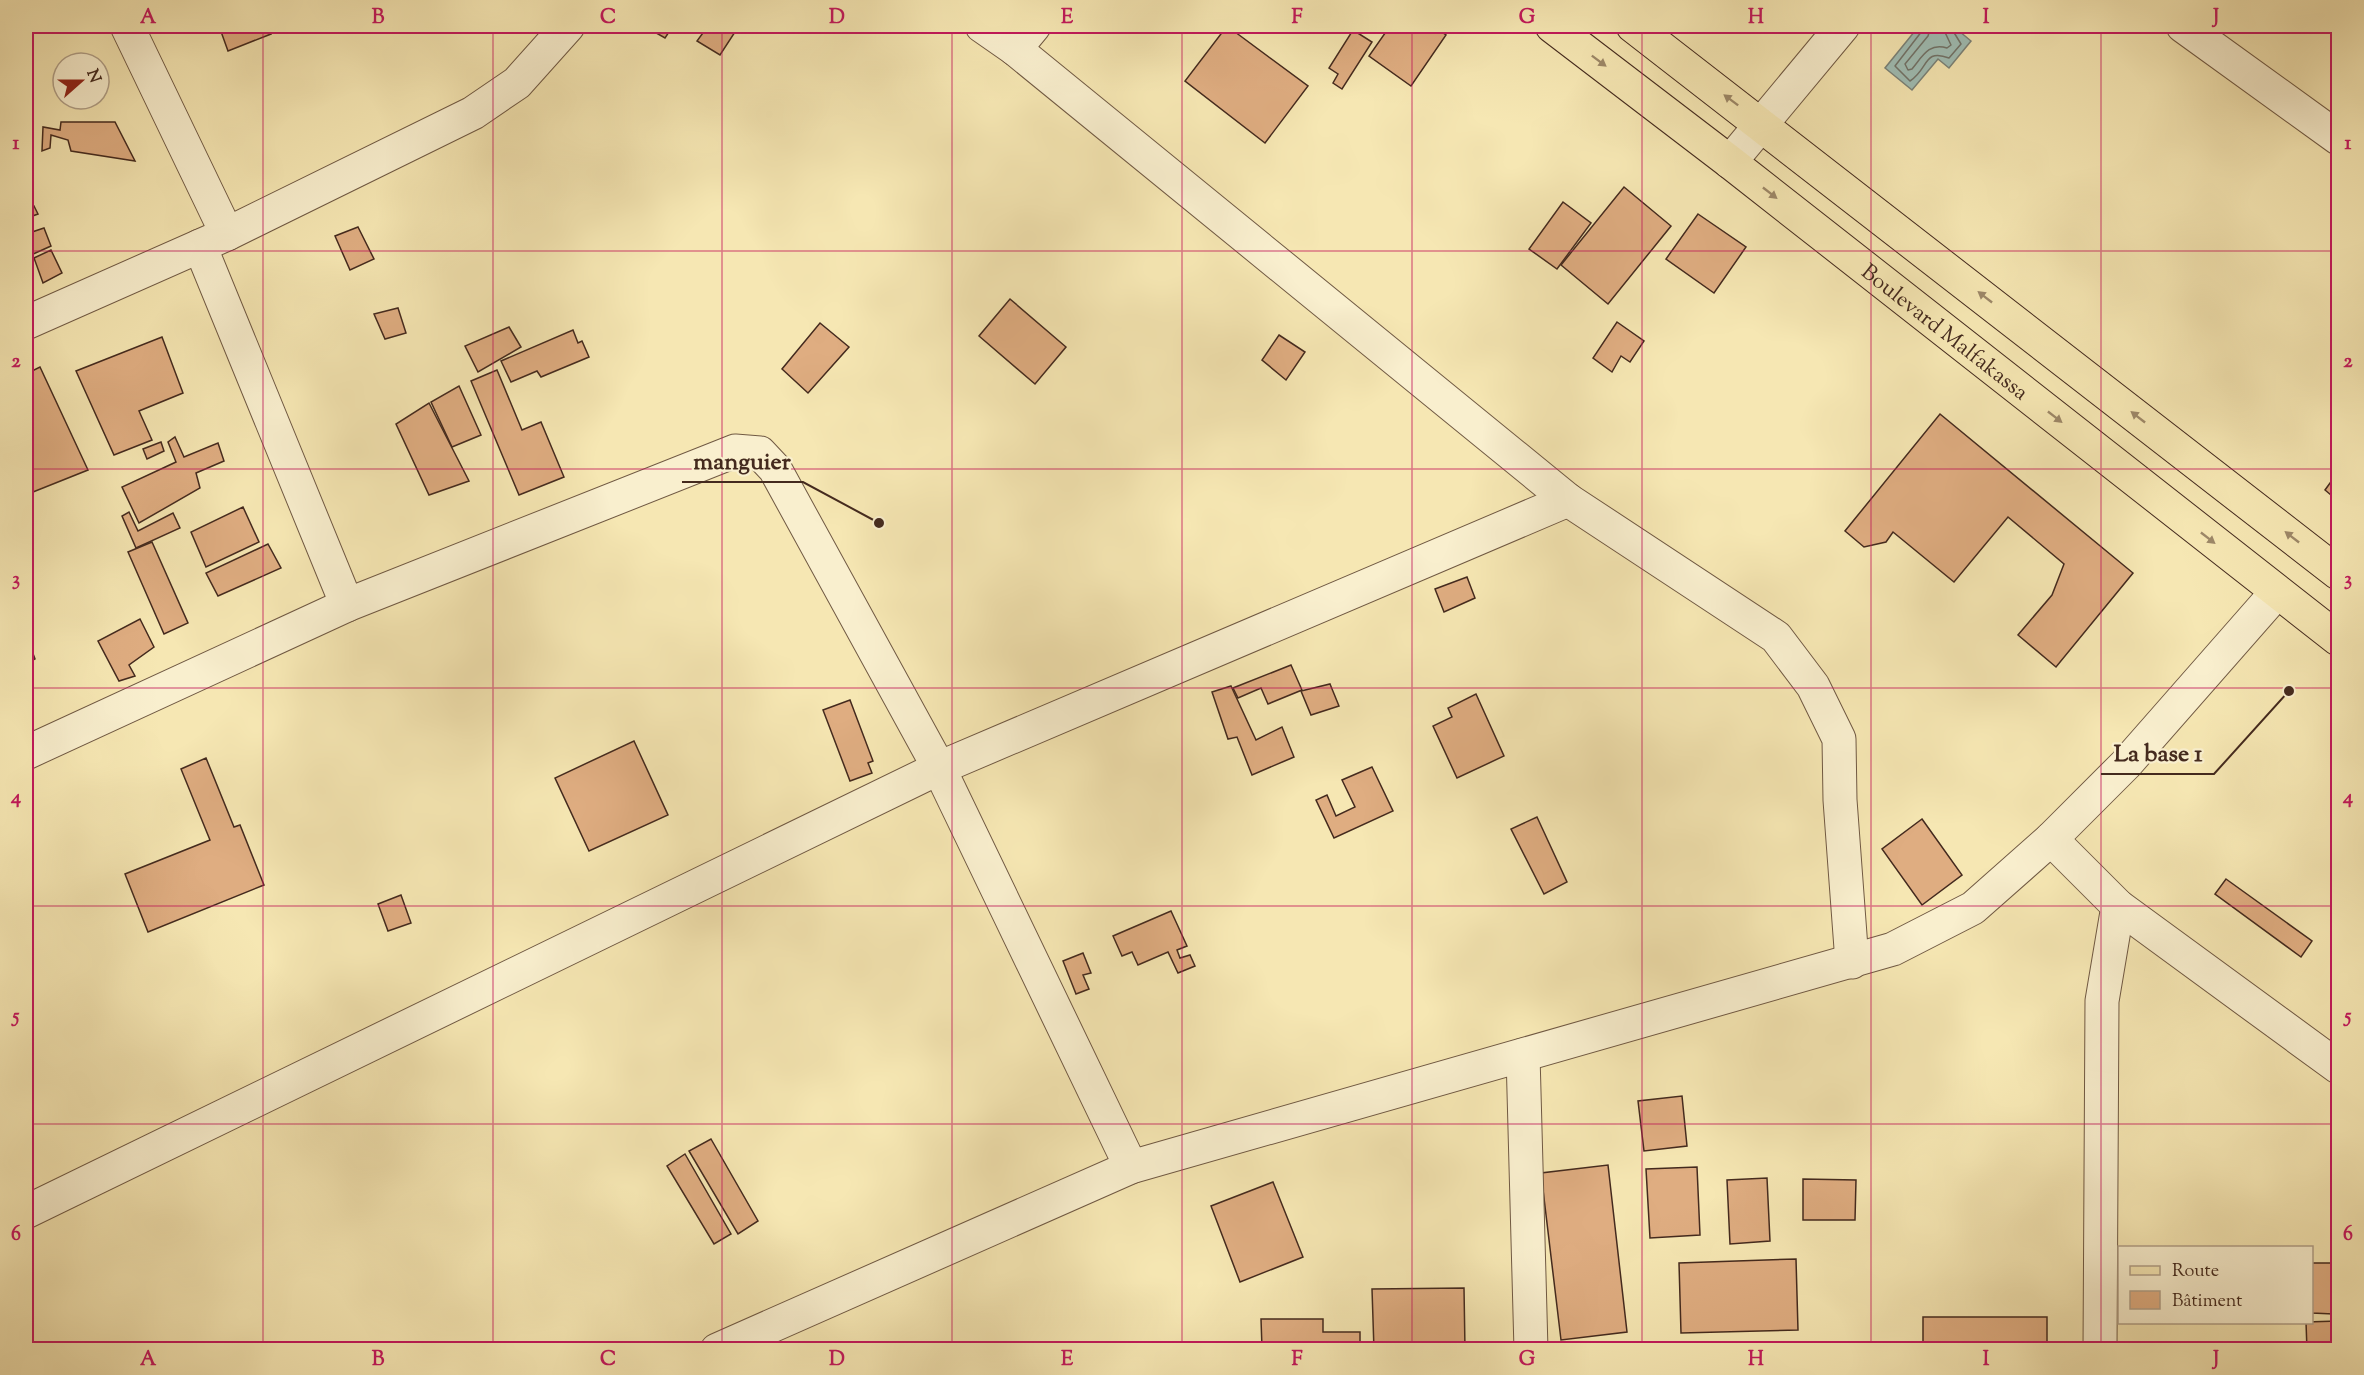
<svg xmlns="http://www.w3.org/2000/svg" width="2364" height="1375" font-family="'Sorts Mill Goudy',serif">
<rect width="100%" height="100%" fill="#f6e7b3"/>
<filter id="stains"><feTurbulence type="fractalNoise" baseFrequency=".00333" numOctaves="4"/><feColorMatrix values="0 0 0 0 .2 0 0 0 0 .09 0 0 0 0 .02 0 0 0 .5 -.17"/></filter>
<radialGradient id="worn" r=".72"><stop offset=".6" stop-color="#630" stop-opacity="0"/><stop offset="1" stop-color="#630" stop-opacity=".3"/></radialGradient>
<polygon fill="#a0beb5" stroke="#7b8379" stroke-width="1.5" points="1919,26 1953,26 1971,41 1949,68 1938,59 1912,90 1885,68"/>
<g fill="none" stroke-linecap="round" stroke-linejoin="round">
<g stroke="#72746a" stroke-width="1.5">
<path d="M 1924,26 L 1922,31 L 1895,66 L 1910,81 C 1929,69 1923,48 1949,58 L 1961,44 L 1950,26"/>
<path d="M 1931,26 L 1928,36 L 1905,64 L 1908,70 L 1912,69 C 1922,57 1929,42 1947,48 L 1951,45 L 1942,26"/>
</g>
</g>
<g fill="#dfad81" stroke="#442a1e" stroke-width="1.5">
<polygon points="219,26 267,26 271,34 228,51"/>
<polygon points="644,26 673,26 665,38"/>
<polygon points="708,26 726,26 735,32 720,55 697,41"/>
<polygon points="1227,26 1308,86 1265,143 1185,81"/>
<polygon points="1390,26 1433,26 1446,35 1411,86 1369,56"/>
<polygon points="1353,30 1372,42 1342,89 1333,83 1338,74 1329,68"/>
<polygon points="61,122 115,122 135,161 71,151 68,140 51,135 50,148 42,151 43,127 60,130"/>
<polygon points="1624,187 1671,226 1608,304 1561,265"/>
<polygon points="1563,202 1591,223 1557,269 1529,249"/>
<polygon points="34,206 38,214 27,218 32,232 44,228 51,246 31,255 26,243 26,210"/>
<polygon points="1698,214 1746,247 1714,293 1666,259"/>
<polygon points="358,227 374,259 350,270 335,236"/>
<polygon points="51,250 62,273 43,283 34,258"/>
<polygon points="1010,299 1066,347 1035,384 979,336"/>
<polygon points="398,308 406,333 385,339 374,314"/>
<polygon points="1617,322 1644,341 1630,362 1621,356 1612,372 1593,358"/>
<polygon points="820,323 849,347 808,393 782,369"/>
<polygon points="509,327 521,347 478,372 465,346"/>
<polygon points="573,330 578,343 582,341 589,357 541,377 537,371 511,382 501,361"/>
<polygon points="1279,335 1305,352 1286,380 1262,360"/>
<polygon points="162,337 183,393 139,411 152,440 114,455 76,371"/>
<polygon points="40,367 88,470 28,494 26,489 26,374"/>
<polygon points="497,370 522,430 541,422 564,477 519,495 471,381"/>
<polygon points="459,386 481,435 452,447 431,402"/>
<polygon points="429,403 469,481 429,495 396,424"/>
<polygon points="1940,414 2133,573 2056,667 2018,635 2052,595 2064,564 2008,517 1954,582 1893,532 1886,542 1864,547 1845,531"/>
<polygon points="175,437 184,457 218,443 224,461 196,473 200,488 139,523 122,487 176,462 168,442"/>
<polygon points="161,442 164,451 147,459 143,449"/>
<polygon points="2338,472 2338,501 2325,490"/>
<polygon points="243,507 259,542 206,567 191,532"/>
<polygon points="129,512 138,531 173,513 180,528 136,548 122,516"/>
<polygon points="152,542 188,623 164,634 128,552"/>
<polygon points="268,544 281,568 218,596 206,573"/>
<polygon points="1467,577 1475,598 1444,612 1435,589"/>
<polygon points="140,619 154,647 129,665 135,676 119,681 98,641"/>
<polygon points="26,635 35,659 26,664"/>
<polygon points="1291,665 1302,690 1268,704 1261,688 1238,698 1233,688"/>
<polygon points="1330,684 1339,706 1311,715 1301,691"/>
<polygon points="1231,686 1256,740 1282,727 1294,757 1252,775 1237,737 1228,739 1212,692"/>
<polygon points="1476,694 1504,756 1457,778 1433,726 1452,717 1448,708"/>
<polygon points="850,700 873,761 868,763 872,773 850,781 823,710"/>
<polygon points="634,741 668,815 589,851 555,778"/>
<polygon points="206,758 234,827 240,825 264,885 148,932 125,874 210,840 181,769"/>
<polygon points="1372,767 1393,811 1334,838 1316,800 1327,795 1336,816 1355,807 1342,780"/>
<polygon points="1537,817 1567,882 1544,894 1511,829"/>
<polygon points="1922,819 1962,875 1922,905 1882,849"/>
<polygon points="2226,879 2312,941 2301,957 2215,894"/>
<polygon points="401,895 411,923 388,931 378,904"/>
<polygon points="1171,911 1187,946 1177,950 1180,958 1190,955 1195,966 1178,973 1168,952 1138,965 1132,952 1122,956 1113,936"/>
<polygon points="1083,953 1091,973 1083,975 1089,989 1076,994 1063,961"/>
<polygon points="1682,1096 1687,1146 1644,1151 1638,1101"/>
<polygon points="711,1139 758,1221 738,1234 689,1151"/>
<polygon points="685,1154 731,1234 714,1244 667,1166"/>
<polygon points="1608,1165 1627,1332 1561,1340 1541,1173"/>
<polygon points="1697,1167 1700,1235 1650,1238 1646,1169"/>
<polygon points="1767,1178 1770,1241 1730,1244 1727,1180"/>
<polygon points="1803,1179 1856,1180 1855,1220 1803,1220"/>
<polygon points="1273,1182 1303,1257 1240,1282 1211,1206"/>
<polygon points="1796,1259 1798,1330 1681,1333 1679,1263"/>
<polygon points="2312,1263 2333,1263 2333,1314 2312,1313"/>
<polygon points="1464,1288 1465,1350 1374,1350 1372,1289"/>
<rect x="1923" y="1317" width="124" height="33"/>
<polygon points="1261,1319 1323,1319 1323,1332 1360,1332 1360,1350 1245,1350 1262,1348"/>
<polygon points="2338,1321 2338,1350 2307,1350 2306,1322"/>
</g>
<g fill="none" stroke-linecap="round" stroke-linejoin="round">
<defs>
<g id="minor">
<polyline points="127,26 227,234"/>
<polyline points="982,26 1015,49 1568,500 1776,637 1813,686 1839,739 1840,800 1852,962"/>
<polyline points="2183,26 2338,138"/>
<polyline points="1015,49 1034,26"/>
<polyline points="1730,162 1843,26"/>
<polyline points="200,246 347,605"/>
<polyline points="26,323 227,234 473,113 517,83 568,26"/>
<polyline points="26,753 347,605 735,451 760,453 775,469 939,768 1131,1167"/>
<polyline points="2051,839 2118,906 2338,1067"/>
<polyline points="1523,1055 1531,1350"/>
<polyline points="26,1212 939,768 1568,500"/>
<polyline points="717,1350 1131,1167 1893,949 1973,908 2051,839 2126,764 2277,592"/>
<polyline points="2100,1350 2102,1001 2118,906"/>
</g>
<g id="major">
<path id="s1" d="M 1552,26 L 1730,162 L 2338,639"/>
<polyline points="1633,26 2338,573"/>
</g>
</defs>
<use href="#minor" stroke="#705943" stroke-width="35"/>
<use href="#major" stroke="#442a1e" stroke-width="35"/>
<use href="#minor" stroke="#f9efce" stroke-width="33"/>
<use href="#major" stroke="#f6e7b3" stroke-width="33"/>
</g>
<defs><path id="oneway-solid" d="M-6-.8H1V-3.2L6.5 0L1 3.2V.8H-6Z" transform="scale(1.5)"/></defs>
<g fill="#9d8868">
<use href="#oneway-solid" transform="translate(1599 61) rotate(37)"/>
<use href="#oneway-solid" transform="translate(1731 100) rotate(-143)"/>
<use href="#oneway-solid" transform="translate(1770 193) rotate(38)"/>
<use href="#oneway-solid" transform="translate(1985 297) rotate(-142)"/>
<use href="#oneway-solid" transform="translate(2055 417) rotate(38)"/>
<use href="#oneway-solid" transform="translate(2138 417) rotate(-142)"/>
<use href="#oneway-solid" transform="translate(2292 537) rotate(-142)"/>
<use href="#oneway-solid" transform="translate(2208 538) rotate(38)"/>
</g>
<path fill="none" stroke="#c2185b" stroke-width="1.5" stroke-opacity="0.55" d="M 263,26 L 263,1350M 493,26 L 493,1350M 722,26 L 722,1350M 952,26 L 952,1350M 1182,26 L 1182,1350M 1412,26 L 1412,1350M 1642,26 L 1642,1350M 1871,26 L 1871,1350M 2101,26 L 2101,1350M 26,251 L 2338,251M 26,469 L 2338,469M 26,688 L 2338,688M 26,906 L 2338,906M 26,1124 L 2338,1124"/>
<g text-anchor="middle" stroke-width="4.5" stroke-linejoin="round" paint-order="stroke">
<g font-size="22" fill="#442a1e" stroke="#f9efce">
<text dy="8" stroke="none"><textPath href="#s1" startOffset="498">Boulevard Malfakassa</textPath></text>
</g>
</g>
<path fill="none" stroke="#442a1e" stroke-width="2" d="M879 523L803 482H682M2289 691L2214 774H2101"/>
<g fill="#442a1e" stroke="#f9efce" stroke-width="2">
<circle cx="879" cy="523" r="6"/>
<circle cx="2289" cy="691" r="6"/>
</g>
<g font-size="24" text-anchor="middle" font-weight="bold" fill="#442a1e" stroke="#f9efce" stroke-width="4.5" stroke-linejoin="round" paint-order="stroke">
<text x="742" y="469">manguier</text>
<text x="2158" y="761">La base 1</text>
</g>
<rect width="2364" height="1375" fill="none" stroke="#f6e7b3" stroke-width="66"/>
<rect x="2118" y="1246" width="195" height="78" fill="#f9efce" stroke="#b1a088" stroke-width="1.5"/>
<rect x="2130" y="1266" width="30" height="9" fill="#f6e7b3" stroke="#b1a088" stroke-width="1.5"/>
<text x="2172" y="1276" font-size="18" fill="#442a1e">Route</text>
<rect x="2130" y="1291" width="30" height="18" fill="#dfad81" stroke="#b1a088" stroke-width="1.5"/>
<text x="2172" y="1306" font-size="18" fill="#442a1e">Bâtiment</text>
<g transform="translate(81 81) rotate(69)"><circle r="28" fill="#f9efce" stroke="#b1a088" stroke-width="1.5"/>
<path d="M0-4.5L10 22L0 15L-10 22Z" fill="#8f2418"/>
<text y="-9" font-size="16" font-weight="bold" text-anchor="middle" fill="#442a1e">N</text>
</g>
<rect x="33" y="33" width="2298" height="1309" fill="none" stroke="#c2185b" stroke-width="2"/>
<g font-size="20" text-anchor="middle" font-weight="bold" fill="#c2185b">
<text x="148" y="23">A</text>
<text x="378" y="23">B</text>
<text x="608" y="23">C</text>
<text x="837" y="23">D</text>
<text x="1067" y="23">E</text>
<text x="1297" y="23">F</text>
<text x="1527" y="23">G</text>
<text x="1756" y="23">H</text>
<text x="1986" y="23">I</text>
<text x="2216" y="23">J</text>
<text x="16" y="149">1</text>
<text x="2348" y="149">1</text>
<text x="16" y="367">2</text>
<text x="2348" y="367">2</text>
<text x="16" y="585">3</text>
<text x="2348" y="585">3</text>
<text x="16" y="803">4</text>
<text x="2348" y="803">4</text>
<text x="16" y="1022">5</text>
<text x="2348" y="1022">5</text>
<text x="16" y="1240">6</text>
<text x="2348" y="1240">6</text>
<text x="148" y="1365">A</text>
<text x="378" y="1365">B</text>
<text x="608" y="1365">C</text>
<text x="837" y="1365">D</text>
<text x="1067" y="1365">E</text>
<text x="1297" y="1365">F</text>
<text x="1527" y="1365">G</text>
<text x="1756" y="1365">H</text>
<text x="1986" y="1365">I</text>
<text x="2216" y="1365">J</text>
</g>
<rect width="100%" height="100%" filter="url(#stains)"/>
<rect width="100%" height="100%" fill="url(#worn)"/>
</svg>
